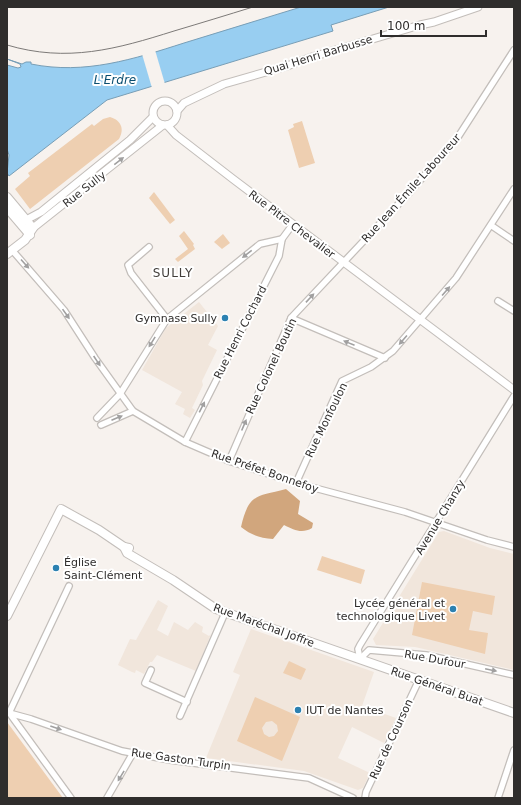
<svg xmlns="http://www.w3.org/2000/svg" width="521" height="805" font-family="'DejaVu Sans',sans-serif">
<rect width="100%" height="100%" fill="#f7f2ee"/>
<g fill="#f1e6dc">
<polygon points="199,302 218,326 208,345 217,350 202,381 203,385 192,408 195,410 190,418 183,414 185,409 175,404 182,392 142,370 166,328"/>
<polygon points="444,531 490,548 514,554 514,670 415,647 376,645 373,639 439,532"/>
<polygon points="158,600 168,606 157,630 168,636 174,622 188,630 195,622 203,627 202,632 209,636 211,634 196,671 157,655 152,662 150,662 144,674 136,670 135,673 132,672 118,665 130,639 136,640"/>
<polygon points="251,629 374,672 362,706 396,718 384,743 352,727 338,758 370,773 363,788 358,790 304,771 206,758 240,675 233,672"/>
</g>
<g fill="#eecfb1" fill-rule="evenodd">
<path d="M 110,117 C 121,120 125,129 119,139 L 30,209 L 15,189 L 30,176 L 28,173 L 92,124 L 94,126 L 103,119 Z"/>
<polygon points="302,121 315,163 299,168 288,130 294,127 293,124"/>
<polygon points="154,192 175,220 170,224 149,198"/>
<polygon points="184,231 194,244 193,245 195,249 178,262 175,259 188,249 179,236"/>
<polygon points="223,234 230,243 222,249 214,242"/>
<polygon points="322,556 365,570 361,584 317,570"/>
<polygon points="422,582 495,596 492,615 473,611 469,630 488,633 485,654 412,635"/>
<polygon points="289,661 306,669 301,680 283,673"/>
<path d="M 255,697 L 300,717 L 282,761 L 237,741 ZM 272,721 L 277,725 L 278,731 L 274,736 L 269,737 L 264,734 L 262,728 L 266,722 Z"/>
<polygon points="7,722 63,798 7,798"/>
</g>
<path fill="#d1a67d" d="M 286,489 L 300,501 L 298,514 L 313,523 L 312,528 C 302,534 294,530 284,525 L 273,539 C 260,538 251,535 241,527 C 249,493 256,497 286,489 Z"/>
<path fill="#98cef1" stroke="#789eb6" d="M 301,7 L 389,7 L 331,25 L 333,31 L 107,100 L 9,176 L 7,173 L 9,155 L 7,149 L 7,65 L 18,68 L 21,67 L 20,64 L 7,59 L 22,64 L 26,62 L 31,62 L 31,64 C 85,75 134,59 184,43 C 223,31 262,19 301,7 Z"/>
<polygon fill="#f7f2ee" points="155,50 165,84 152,88 142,54"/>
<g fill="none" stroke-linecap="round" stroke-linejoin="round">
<defs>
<g id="minor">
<polyline points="492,226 514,241"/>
<polyline points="149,247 128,265 131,273 167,319"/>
<polyline points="12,250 64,310 95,358 133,411 185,442 229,461 296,483 405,512 487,540 514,547"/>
<polyline points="498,301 514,311"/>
<polyline points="291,318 385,358"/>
<polyline points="97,418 120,394 167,319 260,244 282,239"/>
<polyline points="101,425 133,411"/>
<polyline points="185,442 279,256 282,239 293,224"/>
<polyline points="229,461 291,318 408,194 458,137 514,50"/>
<polyline points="296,483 342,381 371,367 393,351 456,278 514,189"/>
<polyline points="360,659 358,649 360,645 514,396"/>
<polyline points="360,659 369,650 426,655 514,675"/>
<polyline points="151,670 145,683 187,702"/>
<polyline points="9,713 31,719 122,751 170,760 309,778 353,798"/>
<polyline points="9,713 69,586"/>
<polyline points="10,714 71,798"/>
<polyline points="180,716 225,613"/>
<polyline points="107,798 133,753"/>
<polyline points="365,798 366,792 419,680"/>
<polyline points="498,798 514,750"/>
</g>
<g id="tertiary">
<circle cx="165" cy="113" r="12"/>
<polyline points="177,111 184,103 224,84 287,66 312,57 420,25 434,22 478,7"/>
<polyline points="167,125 176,135 233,179 514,390"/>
<polyline points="26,220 41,212 130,140 153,117"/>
<polyline points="33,228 163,125"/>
</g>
<g id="secondary">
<polyline points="7,197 33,228 25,240 7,254"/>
<polyline points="7,208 30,235"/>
<polyline points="124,547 127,553 173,580 216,609 514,713"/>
<polyline points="7,616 61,509 99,530 124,547 129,548"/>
</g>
</defs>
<use href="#minor" stroke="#c3beba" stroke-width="8"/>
<use href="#tertiary" stroke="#c3beba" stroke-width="9"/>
<use href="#secondary" stroke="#c3beba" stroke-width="10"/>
<use href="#minor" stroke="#fff" stroke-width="5.5"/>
<use href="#tertiary" stroke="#fff" stroke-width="7"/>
<use href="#secondary" stroke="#fff" stroke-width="8"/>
<path stroke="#7d7a78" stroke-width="1" d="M 7,45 C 67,63 117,49 174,31 C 201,23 227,15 253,7"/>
</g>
<defs><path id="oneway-solid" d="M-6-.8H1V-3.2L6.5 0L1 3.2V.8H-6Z"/></defs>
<g fill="#a1a0a0">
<use href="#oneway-solid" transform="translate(119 161) rotate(-38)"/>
<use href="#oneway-solid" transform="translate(247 254) rotate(142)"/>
<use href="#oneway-solid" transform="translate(25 264) rotate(48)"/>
<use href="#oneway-solid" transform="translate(446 291) rotate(-49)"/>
<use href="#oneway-solid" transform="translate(310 298) rotate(-47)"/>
<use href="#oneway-solid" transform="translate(66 314) rotate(55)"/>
<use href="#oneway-solid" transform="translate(403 340) rotate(131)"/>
<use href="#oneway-solid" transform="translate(152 342) rotate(122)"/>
<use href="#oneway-solid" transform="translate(349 343) rotate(-158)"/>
<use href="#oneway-solid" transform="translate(97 361) rotate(56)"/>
<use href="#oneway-solid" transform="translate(202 407) rotate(-63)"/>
<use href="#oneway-solid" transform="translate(117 418) rotate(-23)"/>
<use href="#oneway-solid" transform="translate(244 425) rotate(-67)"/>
<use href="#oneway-solid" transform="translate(491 670) rotate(12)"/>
<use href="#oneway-solid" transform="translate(56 728) rotate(19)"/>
<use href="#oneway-solid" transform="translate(121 776) rotate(121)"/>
</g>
<g fill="#2c81b1" stroke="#fff" stroke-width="1.5">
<circle cx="225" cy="318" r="4"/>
<circle cx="56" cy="568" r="4"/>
<circle cx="453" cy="609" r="4"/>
<circle cx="298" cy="710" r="4"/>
</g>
<g text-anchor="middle" stroke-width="4" stroke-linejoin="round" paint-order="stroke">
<g font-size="11" fill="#2f2d2c" stroke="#fff">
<text transform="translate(318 55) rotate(-17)" y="4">Quai Henri Barbusse</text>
<text transform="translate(411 188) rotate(-48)" y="4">Rue Jean Émile Laboureur</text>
<text transform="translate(84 189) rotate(-38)" y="4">Rue Sully</text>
<text transform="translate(292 224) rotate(37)" y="4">Rue Pitre Chevalier</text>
<text transform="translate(240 332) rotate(-63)" y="4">Rue Henri Cochard</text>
<text transform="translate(271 366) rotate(-65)" y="4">Rue Colonel Boutin</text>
<text transform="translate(326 420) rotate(-64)" y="4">Rue Monfoulon</text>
<text transform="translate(265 471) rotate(19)" y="4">Rue Préfet Bonnefoy</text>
<text transform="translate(440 517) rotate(-59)" y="4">Avenue Chanzy</text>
<text transform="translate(264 625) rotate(20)" y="4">Rue Maréchal Joffre</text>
<text transform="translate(435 659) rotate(10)" y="4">Rue Dufour</text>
<text transform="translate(437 686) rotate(19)" y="4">Rue Général Buat</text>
<text transform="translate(391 739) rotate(-65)" y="4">Rue de Courson</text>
<text transform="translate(181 759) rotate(8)" y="4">Rue Gaston Turpin</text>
</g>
<g font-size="11" fill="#2f2d2c" stroke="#fff" text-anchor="end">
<text x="217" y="322">Gymnase Sully</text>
<text x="64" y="566" text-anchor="start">Église<tspan x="64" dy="13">Saint-Clément</tspan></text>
<text x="445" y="607">Lycée général et<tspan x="445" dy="13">technologique Livet</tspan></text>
<text x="306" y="714" text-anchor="start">IUT de Nantes</text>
</g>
<g font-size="12" font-style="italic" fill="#0a4e70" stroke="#fff">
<text x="115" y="84">L'Erdre</text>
</g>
<g font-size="12" letter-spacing="1" fill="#423e3a" stroke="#fff">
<text x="173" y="277">SULLY</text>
</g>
</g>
<rect width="521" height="805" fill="none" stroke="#2f2d2c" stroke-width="16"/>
<path d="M381 30v6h105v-6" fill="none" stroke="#2f2d2c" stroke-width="2"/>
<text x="387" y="30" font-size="12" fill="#2f2d2c" stroke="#ffffff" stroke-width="3" paint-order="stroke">100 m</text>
</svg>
